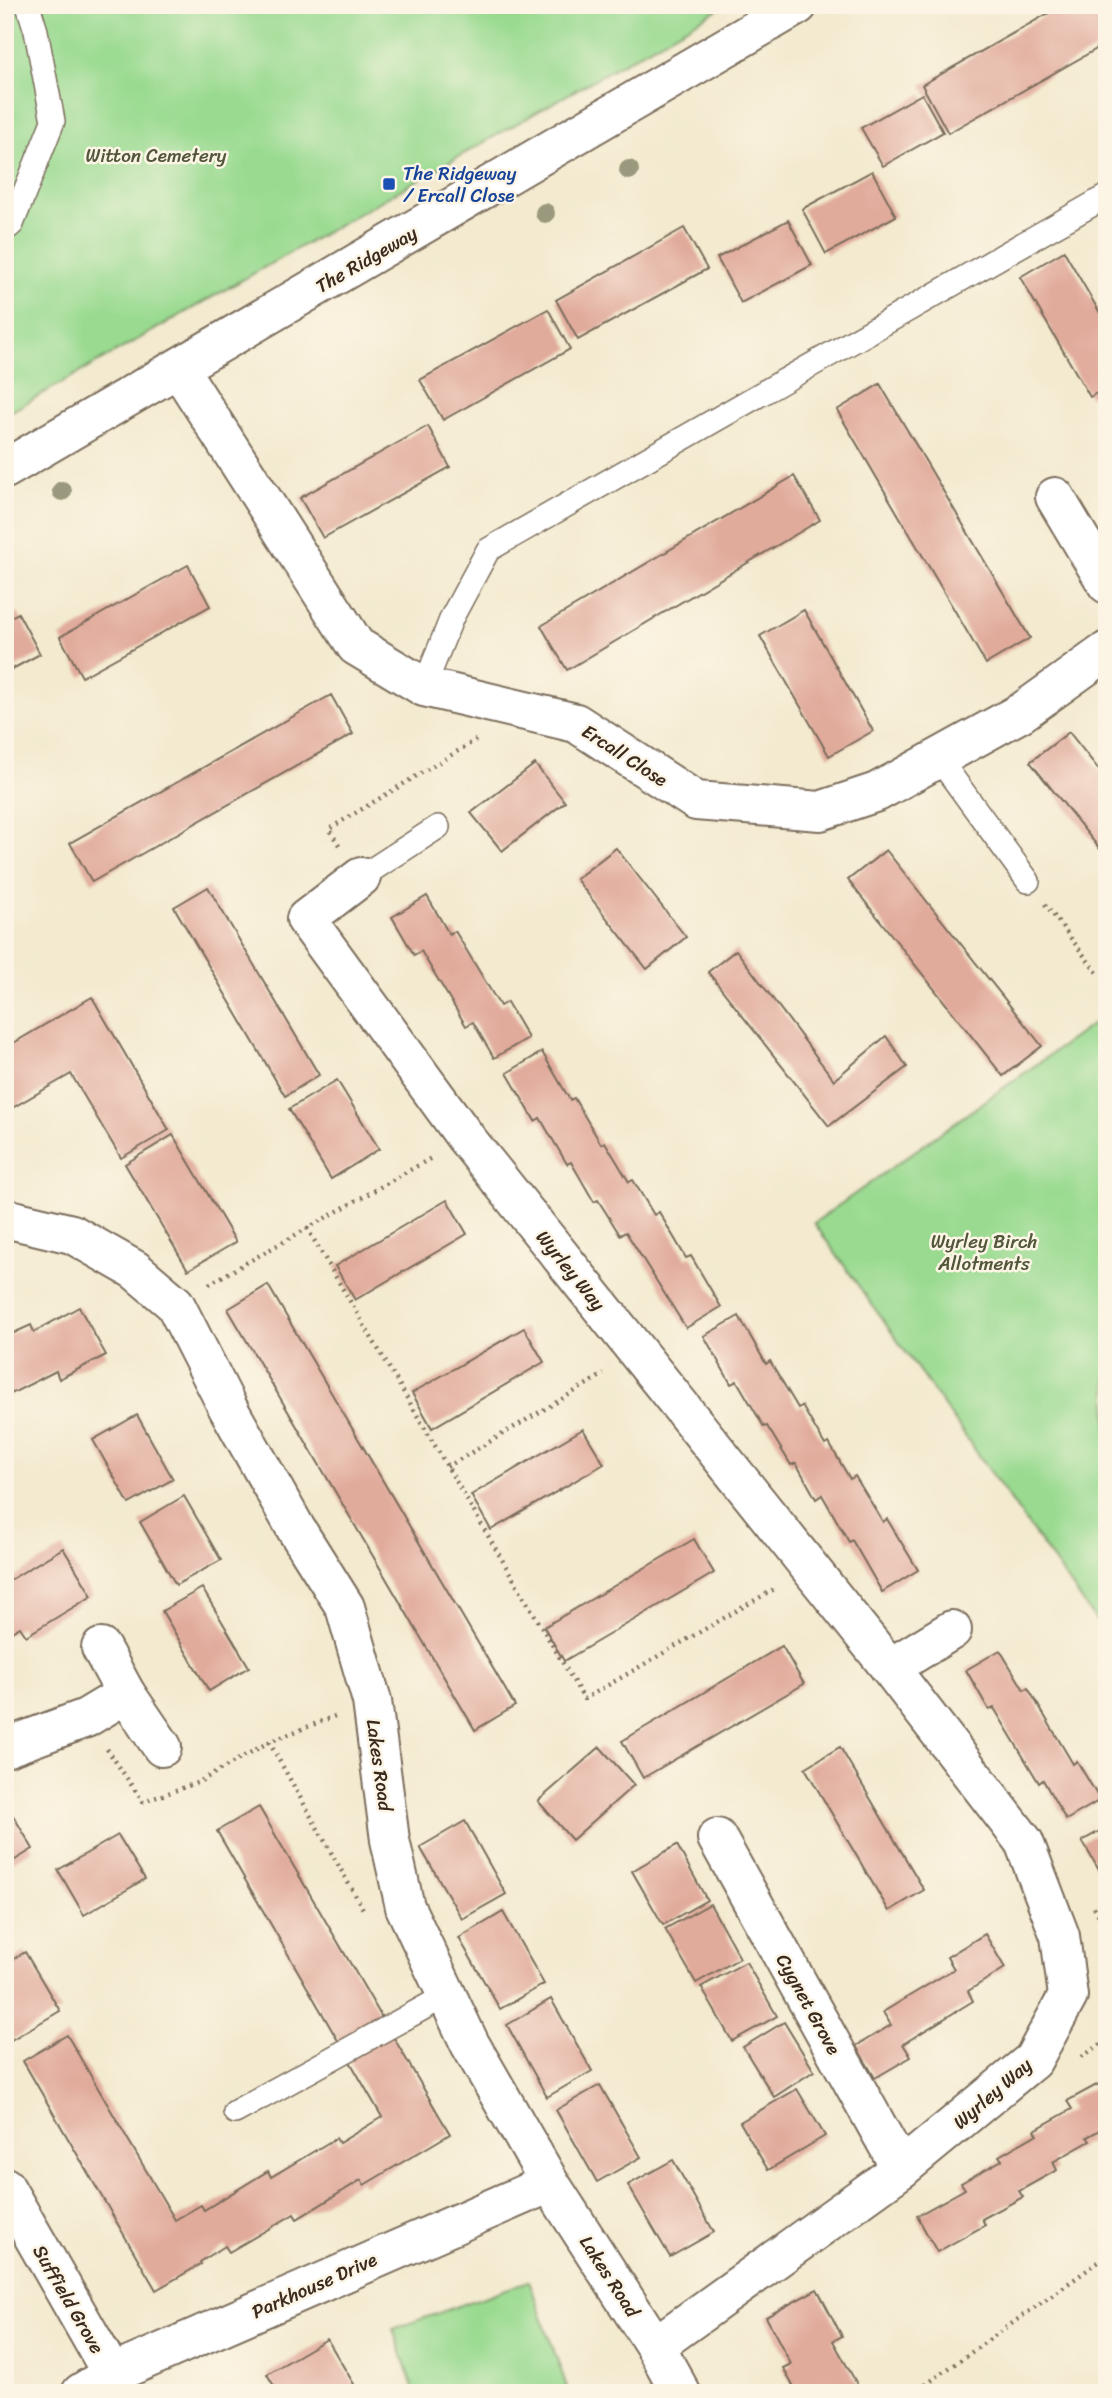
<svg xmlns="http://www.w3.org/2000/svg" width="1112" height="2398" font-family="Sriracha,sans-serif">
<rect width="100%" height="100%" fill="#fcf5e5"/>
<filter id="ink" filterUnits="userSpaceOnUse"><feTurbulence type="fractalNoise" baseFrequency=".0143" numOctaves="2"/><feDisplacementMap in="SourceGraphic" scale="14" xChannelSelector="R" yChannelSelector="G"/><feConvolveMatrix kernelMatrix="1 2 1 2 8 2 1 2 1" color-interpolation-filters="sRGB"/></filter>
<filter id="wash" filterUnits="userSpaceOnUse"><feTurbulence type="fractalNoise" baseFrequency=".00686" numOctaves="4" result="noise"/><feDisplacementMap in="SourceGraphic" scale="28" xChannelSelector="R" yChannelSelector="G"/><feGaussianBlur stdDeviation="1.57" result="paint"/><feColorMatrix in="noise" values="0 0 0 0 0 0 0 0 0 0 0 0 0 0 0 0 0 1.4 0 .05"/><feComposite in="paint" operator="in"/></filter>
<g filter="url(#wash)">
<rect width="100%" height="100%" fill="#f3eacf"/>
<g fill="#99da90" stroke="#6a8257" stroke-width="2">
<polygon points="5,5 725,5 5,415"/>
<polygon points="1107,1014 1107,1636 814,1223"/>
<polygon points="529,2281 567,2387 550,2393 415,2393 393,2329"/>
</g>
<g id="blocks">
<g fill="#e1ab9c">
<polygon points="1063,5 1107,5 1107,43 948,133 922,85"/>
<polygon points="922,94 943,132 883,166 861,128"/>
<polygon points="872,171 896,216 826,254 802,209"/>
<polygon points="788,220 812,265 741,303 717,258"/>
<polygon points="684,228 707,269 578,340 556,300"/>
<polygon points="1064,251 1107,325 1107,387 1090,397 1020,277"/>
<polygon points="548,309 570,349 443,420 420,380"/>
<polygon points="880,384 1030,638 986,664 837,410"/>
<polygon points="428,426 450,467 323,538 300,498"/>
<polygon points="794,476 820,520 567,670 541,626"/>
<polygon points="188,565 210,606 82,677 60,637"/>
<polygon points="804,610 873,731 829,756 760,636"/>
<polygon points="18,613 40,654 5,673 5,620"/>
<polygon points="331,695 353,734 92,882 70,843"/>
<polygon points="1069,732 1107,780 1107,858 1030,762"/>
<polygon points="535,764 565,802 502,851 471,813"/>
<polygon points="616,848 686,937 647,969 576,879"/>
<polygon points="886,850 1042,1046 1003,1076 848,880"/>
<polygon points="208,887 319,1075 285,1096 174,907"/>
<polygon points="427,896 449,934 455,931 500,1006 507,1002 528,1038 494,1058 473,1022 466,1026 421,951 414,955 392,917"/>
<polygon points="736,950 834,1080 886,1036 907,1067 829,1126 708,972"/>
<polygon points="92,997 169,1130 121,1158 71,1074 5,1112 5,1048"/>
<polygon points="542,1052 570,1100 574,1098 601,1144 605,1142 629,1182 633,1180 654,1215 659,1212 686,1258 691,1256 721,1307 686,1328 626,1232 620,1235 598,1200 594,1202 571,1162 567,1164 540,1118 535,1121 507,1073"/>
<polygon points="337,1080 379,1149 331,1179 289,1109"/>
<polygon points="173,1135 236,1242 188,1270 125,1164"/>
<polygon points="447,1200 467,1234 355,1300 335,1266"/>
<polygon points="268,1285 515,1706 475,1730 228,1309"/>
<polygon points="79,1307 106,1355 59,1379 56,1371 7,1396 5,1337 31,1325 34,1332"/>
<polygon points="739,1316 766,1364 770,1361 798,1408 802,1406 825,1445 829,1443 850,1479 855,1476 883,1522 887,1519 918,1570 882,1592 852,1540 849,1542 822,1495 816,1499 796,1463 791,1465 767,1426 764,1427 737,1381 731,1384 704,1336"/>
<polygon points="524,1328 544,1362 432,1428 412,1393"/>
<polygon points="137,1415 173,1479 129,1504 93,1440"/>
<polygon points="583,1429 604,1464 491,1530 471,1495"/>
<polygon points="184,1496 221,1560 176,1585 140,1522"/>
<polygon points="694,1539 714,1573 564,1661 544,1627"/>
<polygon points="63,1548 92,1596 26,1636 20,1627 5,1636 5,1583"/>
<polygon points="202,1588 249,1667 209,1691 162,1611"/>
<polygon points="782,1646 804,1684 643,1778 622,1741"/>
<polygon points="1000,1650 1024,1690 1028,1688 1073,1764 1077,1761 1100,1800 1066,1820 1043,1780 1039,1783 994,1708 989,1710 966,1670"/>
<polygon points="600,1747 634,1785 572,1840 538,1801"/>
<polygon points="840,1747 924,1890 889,1911 805,1768"/>
<polygon points="5,1802 33,1849 5,1866"/>
<polygon points="259,1807 450,2134 364,2185 361,2180 297,2219 294,2214 229,2252 225,2246 200,2262 201,2264 156,2290 23,2061 67,2035 175,2220 201,2205 204,2210 268,2171 271,2177 336,2138 339,2143 382,2117 217,1831"/>
<polygon points="465,1821 506,1894 462,1919 420,1847"/>
<polygon points="1107,1827 1107,1884 1082,1841"/>
<polygon points="118,1835 145,1879 84,1915 58,1870"/>
<polygon points="677,1845 707,1900 663,1925 632,1871"/>
<polygon points="710,1904 740,1958 696,1983 665,1929"/>
<polygon points="503,1912 544,1984 500,2009 459,1938"/>
<polygon points="985,1934 1005,1968 968,1991 973,2001 903,2044 911,2057 875,2078 856,2046 891,2025 883,2012 954,1969 947,1957"/>
<polygon points="25,1952 60,2011 11,2040 5,2031 5,1964"/>
<polygon points="746,1962 777,2016 732,2041 701,1987"/>
<polygon points="551,1999 592,2071 547,2097 507,2025"/>
<polygon points="784,2022 814,2071 774,2097 743,2047"/>
<polygon points="1107,2071 1107,2126 1087,2137 1090,2141 1053,2162 1057,2170 1019,2191 1023,2197 982,2219 985,2225 937,2252 917,2216 965,2189 961,2183 1002,2160 999,2156 1037,2134 1035,2130 1072,2109 1067,2101 1104,2081 1101,2074"/>
<polygon points="600,2085 641,2157 597,2182 556,2110"/>
<polygon points="797,2089 825,2136 768,2170 740,2122"/>
<polygon points="673,2160 714,2232 670,2257 628,2185"/>
<polygon points="817,2289 842,2336 833,2341 857,2384 841,2393 797,2393 783,2368 791,2364 766,2317"/>
<polygon points="327,2339 355,2386 344,2393 278,2393 267,2374"/>
</g>
</g>
</g>
<g filter="url(#ink)">
<use href="#blocks" fill-opacity="0" stroke="#7b6d5c" stroke-width="2"/>
<g fill="none" stroke-linecap="round" stroke-linejoin="round">
<defs>
<g id="service">
<polyline points="5,230 12,224 53,121 36,31 28,5"/>
<polyline points="424,687 452,617 488,550 1107,196"/>
<polyline points="939,759 1028,881"/>
<polyline points="361,877 438,827"/>
<polyline points="235,2112 447,1995"/>
</g>
<g id="minor">
<polyline points="179,369 356,646 424,687 576,723 696,801 820,811 877,792 1022,712 1107,651"/>
<polyline points="5,469 798,5"/>
<polyline points="1055,497 1107,584"/>
<polyline points="361,877 306,919 466,1138 890,1668 1024,1842 1060,1936 1068,1996 1033,2060 901,2169 655,2346"/>
<polyline points="5,1218 72,1234 135,1270 175,1304 228,1408 296,1529 345,1607 372,1701 390,1840 405,1907 470,2044 550,2183 655,2346 681,2393"/>
<polyline points="101,1648 126,1694 162,1747"/>
<polyline points="890,1668 952,1630"/>
<polyline points="5,1748 86,1718 126,1694"/>
<polyline points="717,1838 901,2169"/>
<polyline points="5,2187 112,2374"/>
<polyline points="81,2393 112,2374 550,2183"/>
</g>
</defs>
<use href="#service" stroke="#7b6d5c" stroke-width="26"/>
<use href="#minor" stroke="#7b6d5c" stroke-width="42"/>
<g stroke="#7b6d5c" stroke-width="4.5" stroke-dasharray="2 5" stroke-linecap="butt">
<polyline points="339,845 329,829 476,740"/>
<polyline points="1045,904 1098,974"/>
<polyline points="307,1228 584,1699 776,1588"/>
<polyline points="209,1284 433,1157"/>
<polyline points="447,1467 604,1374"/>
<polyline points="269,1742 363,1909"/>
<polyline points="107,1749 143,1802 199,1782 269,1742 335,1716"/>
<polyline points="1094,1907 1107,1929"/>
<polyline points="1082,2057 1107,2040"/>
<polyline points="914,2393 1107,2256"/>
</g>
<use href="#service" stroke="#fff" stroke-width="23"/>
<use href="#minor" stroke="#fff" stroke-width="38"/>
</g>
<g fill="#9a997d">
<circle cx="629" cy="170" r="10"/>
<circle cx="545" cy="213" r="10"/>
<circle cx="62" cy="491" r="10"/>
</g>
</g>
<rect fill="#1a4fb4" stroke="#fcf5e5" stroke-width="2.5" x="382" y="177" width="14" height="14" rx="3.5"/>
<g text-anchor="middle" stroke-width="5" stroke-linejoin="round" paint-order="stroke">
<g font-size="19" fill="#52563a" stroke="#fcf5e5">
<text x="156" y="162">Witton Cemetery</text>
<text x="984" y="1248">Wyrley Birch<tspan x="984" dy="22">Allotments</tspan></text>
</g>
<g font-size="19" fill="#164399" stroke="#fcf5e5" text-anchor="start">
<text x="403" y="180">The Ridgeway<tspan x="403" dy="22">/ Ercall Close</tspan></text>
</g>
<g font-size="19" fill="#3b2a1e" stroke="#fcf5e5">
<text transform="translate(366 259) rotate(-30)" y="7">The Ridgeway</text>
<text transform="translate(625 755) rotate(33)" y="7">Ercall Close</text>
<text transform="translate(571 1270) rotate(51)" y="7">Wyrley Way</text>
<text transform="translate(380 1765) rotate(82)" y="7">Lakes Road</text>
<text transform="translate(809 2004) rotate(61)" y="7">Cygnet Grove</text>
<text transform="translate(992 2093) rotate(-41)" y="7">Wyrley Way</text>
<text transform="translate(610 2276) rotate(57)" y="7">Lakes Road</text>
<text transform="translate(314 2285) rotate(-24)" y="7">Parkhouse Drive</text>
<text transform="translate(69 2299) rotate(60)" y="7">Suffield Grove</text>
</g>
</g>
<rect width="1112" height="2398" fill="none" stroke="#fcf5e5" stroke-width="28"/>
</svg>
